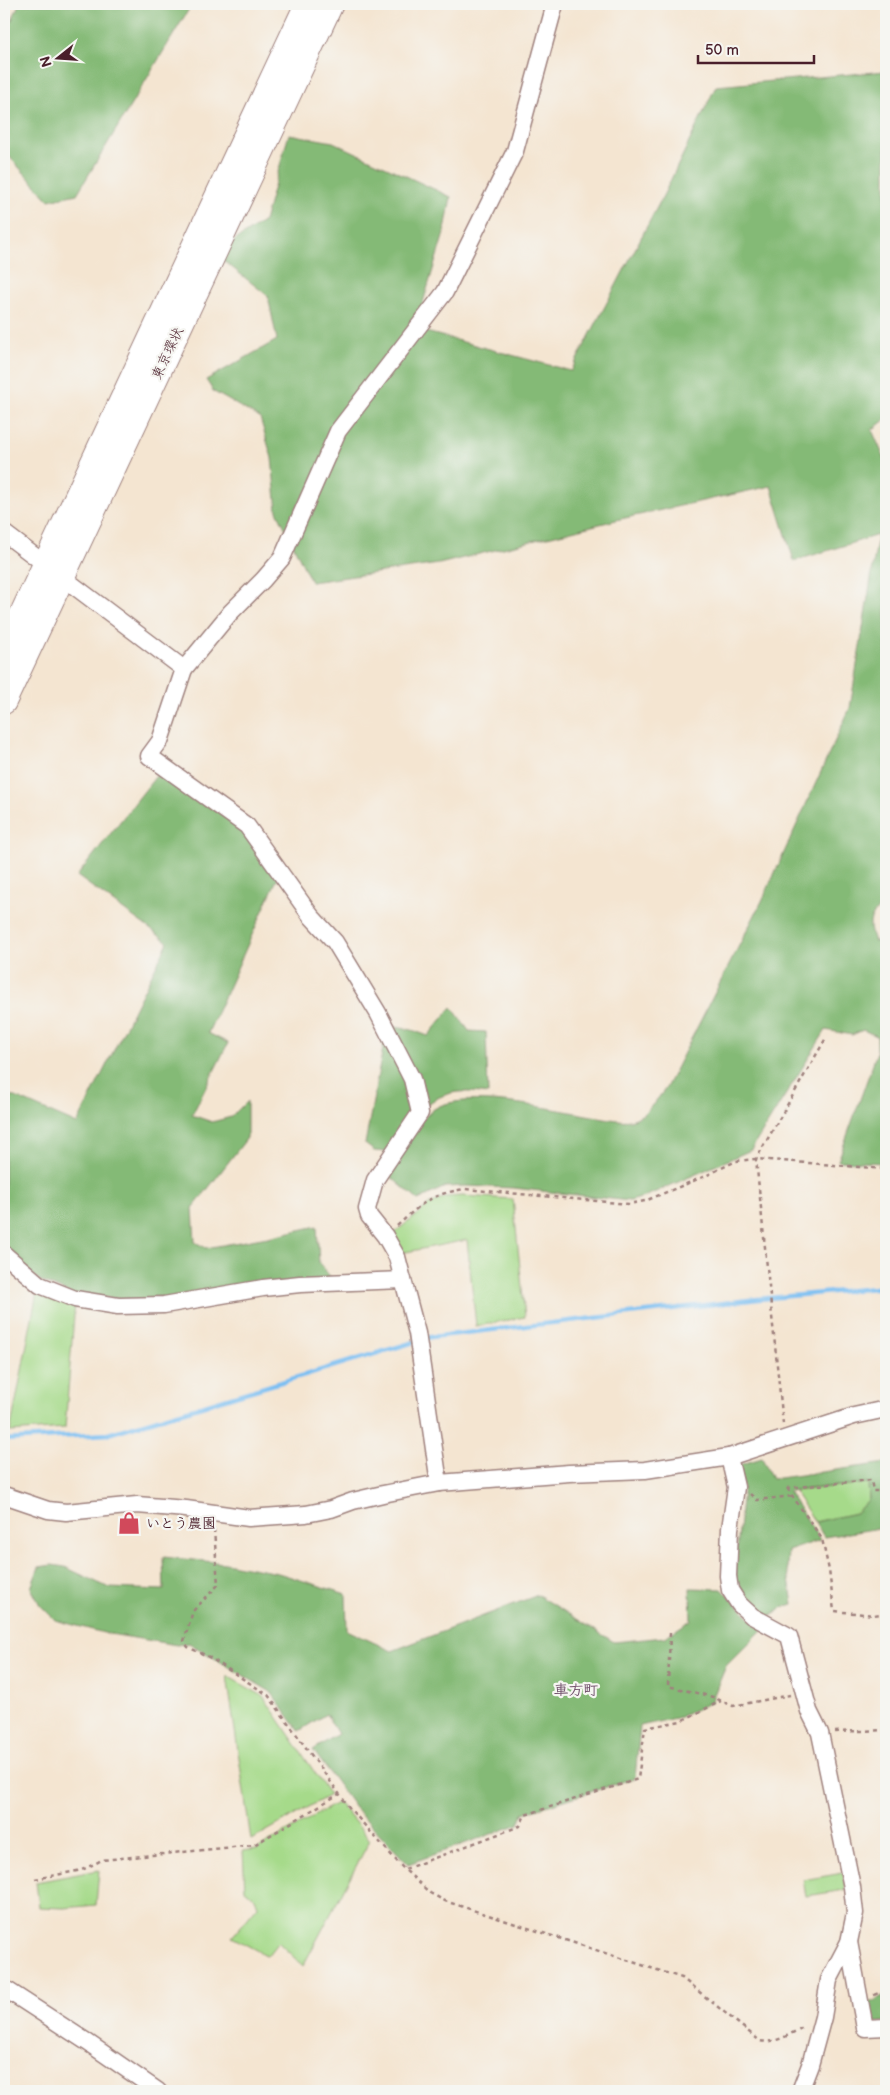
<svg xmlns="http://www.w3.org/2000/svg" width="890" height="2095" font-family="'Balsamiq Sans','Klee One',sans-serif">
<rect width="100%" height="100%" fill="#f6f6f2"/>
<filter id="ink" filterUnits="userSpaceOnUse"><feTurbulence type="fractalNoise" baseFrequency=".02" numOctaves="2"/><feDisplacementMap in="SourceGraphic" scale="10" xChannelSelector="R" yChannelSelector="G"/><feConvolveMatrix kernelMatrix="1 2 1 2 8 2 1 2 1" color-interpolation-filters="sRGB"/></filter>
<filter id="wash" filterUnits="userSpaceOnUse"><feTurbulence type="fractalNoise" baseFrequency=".0096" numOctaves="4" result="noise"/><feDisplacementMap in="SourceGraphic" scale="20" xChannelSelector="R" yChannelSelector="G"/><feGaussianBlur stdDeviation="1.12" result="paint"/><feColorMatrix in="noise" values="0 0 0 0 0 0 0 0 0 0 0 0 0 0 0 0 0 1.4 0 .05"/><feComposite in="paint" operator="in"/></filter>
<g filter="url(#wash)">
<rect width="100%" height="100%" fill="#f4e5d1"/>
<g fill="#a6da8a" stroke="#787c5a">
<polygon points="462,1196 513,1199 525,1317 476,1326 467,1240 401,1253 394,1233 430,1204 446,1197"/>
<polygon points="38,1287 75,1303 65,1428 10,1432"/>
<polygon points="868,1483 869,1499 856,1513 815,1522 794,1491"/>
<polygon points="227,1676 263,1696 330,1795 251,1840"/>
<polygon points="338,1802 370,1840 303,1966 278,1942 267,1956 232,1937 258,1906 255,1898 245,1890 243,1851 257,1849"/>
<polygon points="99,1870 96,1905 64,1908 39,1907 36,1882"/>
<polygon points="843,1873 845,1890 806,1896 803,1880"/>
</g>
<g fill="#84ba76" stroke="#676c50">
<polygon points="19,4 192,4 77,194 49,200 4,151 4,39"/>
<path d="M 886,71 L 886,419 L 872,430 L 886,462 L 886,900 C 872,916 865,919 874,941 L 886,943 L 886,1163 L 838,1161 L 877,1052 L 877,1036 L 863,1030 L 852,1035 L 826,1030 L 751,1150 L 644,1197 L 630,1201 L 514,1188 L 465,1186 L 445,1187 L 418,1200 L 385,1172 C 399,1153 415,1123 434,1109 C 463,1089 557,1110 592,1116 C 601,1117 622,1122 630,1120 C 646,1117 657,1099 666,1088 L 762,901 L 850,708 L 878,535 L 794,561 L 771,486 L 616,520 L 439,564 L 311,582 L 277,511 L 272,458 L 260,418 L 214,392 L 206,380 L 277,340 L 268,296 L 215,254 L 264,221 L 289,134 L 333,142 L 451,197 L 445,230 L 415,329 L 571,371 L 664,194 L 716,86 Z"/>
<polygon points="160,771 244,830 278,877 208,1033 228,1043 192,1115 212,1122 231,1117 247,1101 247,1138 193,1208 195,1242 206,1248 268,1237 317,1226 319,1263 332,1279 162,1301 76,1296 40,1281 4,1249 4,1092 77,1124 168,942 77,876"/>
<path d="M 452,1007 L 469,1031 L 486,1032 L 488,1094 C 460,1090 447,1090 423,1107 L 389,1026 L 412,1030 L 428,1036 Z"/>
<polygon points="385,1037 407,1083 413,1114 387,1152 374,1151 365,1144"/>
<polygon points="762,1458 772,1479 886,1463 886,1527 824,1537 815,1522 856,1513 869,1499 868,1483 788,1491 820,1540 788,1551 787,1567 793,1604 783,1607 768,1617 754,1610 742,1597 736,1586 736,1561 743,1489 739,1465"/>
<polygon points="163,1557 225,1563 278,1573 346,1594 347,1630 392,1651 538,1595 614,1642 665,1637 691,1620 690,1588 722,1589 762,1630 726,1666 711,1702 680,1717 640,1726 635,1778 523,1813 519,1824 408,1864 355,1808 313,1750 338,1734 326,1714 299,1731 271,1692 189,1643 177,1645 104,1633 55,1620 40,1605 31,1588 39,1567 52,1565 65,1567 109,1588 164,1590"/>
<polygon points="886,1995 886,2022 871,2023 867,2004"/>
</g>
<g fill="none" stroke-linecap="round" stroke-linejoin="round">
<polyline stroke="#7bbff2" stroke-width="4.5" points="4,1440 108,1434 431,1337 758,1299 886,1287"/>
</g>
</g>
<g filter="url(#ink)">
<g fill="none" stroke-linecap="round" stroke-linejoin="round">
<defs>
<g id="minor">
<polyline points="4,533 184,669 160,741 149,756 247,826 311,916 335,942 378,1013 412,1079 420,1113 375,1180 367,1209 369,1216 385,1236 397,1257 417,1333 439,1483"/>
<polyline points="184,669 230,613 263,580 282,558 338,431 445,292 515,151 555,4"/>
<polyline points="4,1254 40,1285 75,1299 118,1306 164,1305 263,1288 300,1284 403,1280"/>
<polyline points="729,1457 736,1487 730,1529 728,1576 730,1590 739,1604 752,1616 789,1636 809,1711 820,1733 852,1887 855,1913 849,1942 829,1980 823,2017 810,2065 800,2091"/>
<polyline points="4,1495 48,1510 66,1512 137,1505 186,1509 249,1518 306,1514 331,1509 353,1501 383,1494 439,1483 569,1473 645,1470 729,1457 854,1416 886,1409"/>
<polyline points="849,1942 865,2028 886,2027"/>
<polyline points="4,1988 87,2042 158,2091"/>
</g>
<g id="highway">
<polyline points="4,652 307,4"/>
<polyline points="4,702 331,4"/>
</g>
</defs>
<use href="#minor" stroke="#9f827e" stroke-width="19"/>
<use href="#highway" stroke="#9f827e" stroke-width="26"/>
<g stroke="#9f827e" stroke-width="2.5" stroke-dasharray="4 4" stroke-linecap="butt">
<path d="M 397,1226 C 422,1203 431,1194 465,1189 L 629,1204 L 645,1201 L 703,1177 L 736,1161 L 756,1159 L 886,1169"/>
<polyline points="783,1424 756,1159 826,1038"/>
<polyline points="787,1488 822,1539 829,1570 834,1611 874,1615 886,1613"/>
<polyline points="787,1488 871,1480 873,1491 886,1491"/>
<polyline points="750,1494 757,1500 793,1496"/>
<path d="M 214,1529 L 218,1585 L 193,1611 L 184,1641 L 188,1647 L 209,1657 L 268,1695 L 351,1810 L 403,1868 L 430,1893 L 445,1901 L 682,1978 L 760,2041 C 776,2044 790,2034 803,2027"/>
<polyline points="883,1614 886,1660"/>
<polyline points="670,1633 668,1686 713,1697 733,1706 790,1695"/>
<polyline points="835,1732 886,1730"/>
<polyline points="405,1869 520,1826 525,1815 638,1779 645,1728 681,1721 721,1701"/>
<polyline points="35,1879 82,1870 102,1860 254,1845 339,1794"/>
<polyline points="874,1995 886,1990"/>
</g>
<use href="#minor" stroke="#fff" stroke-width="16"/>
<use href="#highway" stroke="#fff" stroke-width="24"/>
</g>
</g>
<defs>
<symbol id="shop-bare" viewBox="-9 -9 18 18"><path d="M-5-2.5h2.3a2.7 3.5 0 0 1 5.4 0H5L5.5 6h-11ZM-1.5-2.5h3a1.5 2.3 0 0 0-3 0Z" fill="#d1495b" stroke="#f6f6f2" stroke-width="2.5" paint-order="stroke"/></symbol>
</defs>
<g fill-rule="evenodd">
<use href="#shop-bare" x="113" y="1507" width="32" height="32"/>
</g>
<g text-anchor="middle" stroke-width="4.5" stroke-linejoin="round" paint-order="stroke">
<g font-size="14" fill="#4a1f2b" stroke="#f6f6f2">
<text transform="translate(167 353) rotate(-65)" y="5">東京環状</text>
</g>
<g font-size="14" font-weight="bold" fill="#4a1f2b" stroke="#f6f6f2" text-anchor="start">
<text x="146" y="1528">いとう農園</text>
</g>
<g font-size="15" font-weight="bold" fill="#72516d" stroke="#f6f6f2">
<text x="576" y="1695">車方町</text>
</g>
</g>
<rect width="890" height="2095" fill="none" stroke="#f6f6f2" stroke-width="20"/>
<g transform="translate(58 58) rotate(253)" stroke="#f6f6f2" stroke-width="4" paint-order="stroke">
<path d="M0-4L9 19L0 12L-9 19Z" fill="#4a1f2b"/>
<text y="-8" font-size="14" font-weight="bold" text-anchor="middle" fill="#4a1f2b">N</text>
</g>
<path d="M698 55v8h116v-8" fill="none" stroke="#4a1f2b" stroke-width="2.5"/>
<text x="705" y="55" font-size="15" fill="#4a1f2b" stroke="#f6f6f2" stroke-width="4" paint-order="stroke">50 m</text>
</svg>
